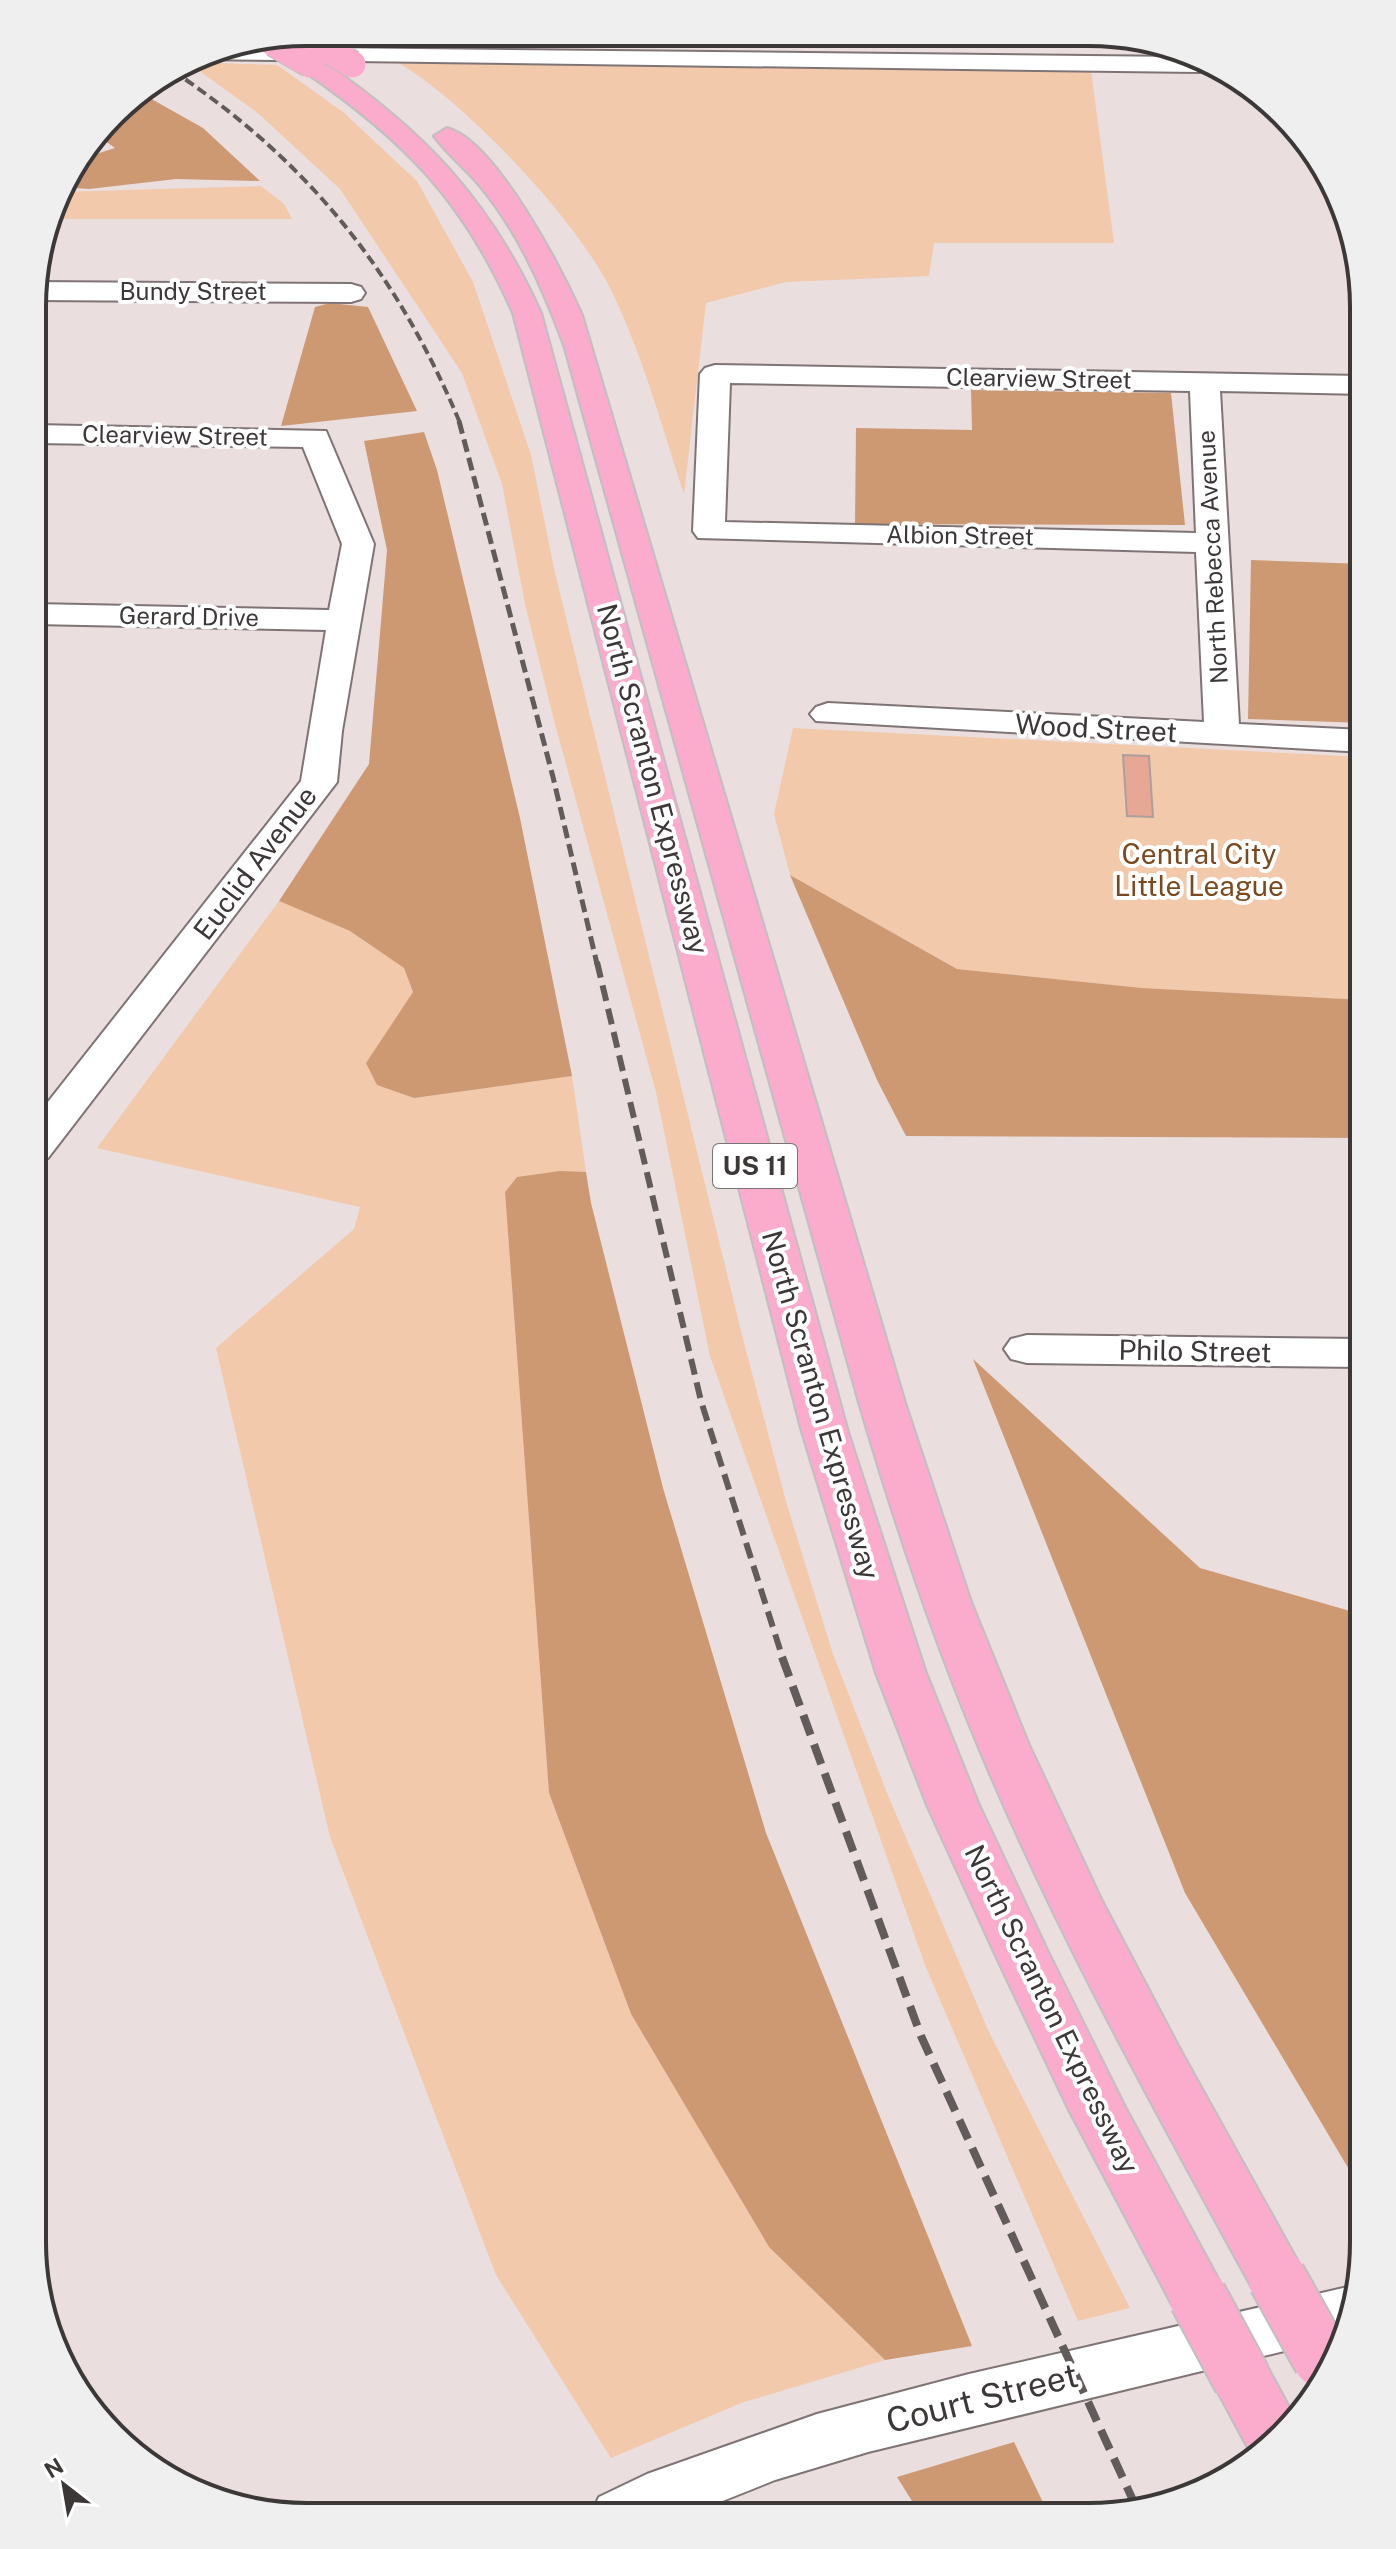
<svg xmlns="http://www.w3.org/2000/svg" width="1396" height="2549" font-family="'Public Sans',sans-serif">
<rect width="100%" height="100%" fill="#eadede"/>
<g fill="#f2c9ab">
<polygon points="348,32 581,34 576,48 375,47"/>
<polygon points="187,62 277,65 343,112 417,181 473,282 531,455 555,573 744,1343 787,1505 833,1654 889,1798 988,2030 1130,2308 1078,2321 925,1965 710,1356 656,1092 555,724 525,604 502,484 462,373 340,189 259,114"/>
<path d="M 397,62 L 1091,71 L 1114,243 L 934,243 L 929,276 L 786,282 L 706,303 L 684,494 C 662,427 643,356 612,292 C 578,221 465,101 397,62 Z"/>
<polygon points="261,186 284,204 292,219 50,219 58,192"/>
<polygon points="793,728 1364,757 1364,1000 1142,988 957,969 790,875 774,814"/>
<polygon points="279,901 350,931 404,968 413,992 366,1063 414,1098 572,1076 586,1172 517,1177 505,1192 549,1793 631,2014 769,2247 885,2360 741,2403 611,2458 496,2275 330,1837 216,1348 354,1229 360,1207 97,1148"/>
</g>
<g fill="#cd9973">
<polygon points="139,92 203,128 260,181 176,179 89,189 60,187 80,159 115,148 98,136 125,101"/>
<polygon points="330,303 368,307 417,411 281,426 315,307"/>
<polygon points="971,390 1171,393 1185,525 855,524 856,428 972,430"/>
<polygon points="424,432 437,470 520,818 572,1076 414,1098 377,1085 366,1063 413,992 404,968 350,931 279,901 369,764 387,550 364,441"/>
<polygon points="1251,560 1364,564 1364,723 1248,719"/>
<polygon points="790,875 957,969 1142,988 1364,1000 1364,1138 906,1136 877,1080"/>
<polygon points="560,1171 586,1172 591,1203 663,1488 766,1833 972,2346 885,2360 769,2247 631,2014 549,1793 505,1192 517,1177"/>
<polygon points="973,1359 1200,1568 1364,1615 1363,2193 1185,1893"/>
<polygon points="1014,2442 1050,2517 922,2517 897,2477"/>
</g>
<polygon fill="#e7a795" stroke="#aba09d" stroke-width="2" points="1123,755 1149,756 1153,817 1127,816"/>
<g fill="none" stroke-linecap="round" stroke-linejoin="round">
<defs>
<g id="minor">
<polygon points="231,47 1184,57 1208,70 1199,72 192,59 202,53"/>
<polygon points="34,282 351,284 361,287 365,293 361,299 351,302 34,300"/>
<path d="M 715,365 L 1364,376 L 1364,394 L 1220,391 L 1239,724 L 1364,730 L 1364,752 L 816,721 L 810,714 L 816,707 L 828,703 L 1204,722 L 1196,552 L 698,538 L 693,531 L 700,374 L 705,368 ZM 730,383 L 1190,391 L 1196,533 L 725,522 Z"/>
<polygon points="34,425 326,431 374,544 342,731 337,782 48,1158 33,1162 33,1121 301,781 326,630 34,624 34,604 329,610 342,544 303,447 34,443"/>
<polygon points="1027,1335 1364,1339 1364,1367 1027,1363 1011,1359 1004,1349 1011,1339"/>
<polygon points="1352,2286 1357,2287 1346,2336 868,2452 775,2480 685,2516 590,2516 599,2497 647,2474 817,2414 969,2374"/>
</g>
<g id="motorway">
<path d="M 310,57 L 319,59 C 422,129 489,198 541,313 L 848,1432 L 926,1673 L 979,1805 L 1049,1954 L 1125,2107 L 1228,2297 L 1219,2314 L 1198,2321 L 1177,2314 L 1068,2108 L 995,1954 L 927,1805 L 876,1673 L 802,1432 L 513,313 C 463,199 403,139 301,69 L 298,64 Z"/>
<path d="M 447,128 C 495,140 562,270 582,315 L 906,1406 L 971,1602 L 1029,1745 L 1102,1901 L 1182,2053 L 1307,2278 L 1298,2295 L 1277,2302 L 1256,2295 C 1157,2114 1056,1934 977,1743 C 931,1633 894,1521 860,1406 L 564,345 C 543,289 519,233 480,186 C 466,169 447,154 434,136 Z"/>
<polygon points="1242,2354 1264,2361 1296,2420 1254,2459 1211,2379 1220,2361"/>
</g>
</defs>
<use href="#minor" stroke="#7f7475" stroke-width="4"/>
<use href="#motorway" stroke="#c1bfbf" stroke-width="4"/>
<use href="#minor" fill="#fff" fill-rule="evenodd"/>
<use href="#motorway" fill="#fbabcc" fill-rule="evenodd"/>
<path stroke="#615b5b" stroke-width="4" stroke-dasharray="10 5" stroke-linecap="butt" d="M 173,71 C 309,162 397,272 460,423"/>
<polyline stroke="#615b5b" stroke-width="5" stroke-dasharray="13 6" stroke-linecap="butt" points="459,421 553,777 597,964"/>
<polyline stroke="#615b5b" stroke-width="6" stroke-dasharray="16 8" stroke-linecap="butt" points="597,962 701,1401 783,1659"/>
<polyline stroke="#615b5b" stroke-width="8" stroke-dasharray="21 10" stroke-linecap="butt" points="782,1657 921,2036 1137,2509"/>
<defs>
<g id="motorway-bridge-far1">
<polyline points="274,43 310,64"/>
<polyline points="317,43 352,64"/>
</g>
<g id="motorway-bridge">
<polyline points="1277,2278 1322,2359"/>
<polyline points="1198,2297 1242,2379"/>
</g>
</defs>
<use href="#motorway-bridge-far1" stroke="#c1bfbf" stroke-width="29" stroke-linecap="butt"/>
<use href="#motorway-bridge" stroke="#c1bfbf" stroke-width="61" stroke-linecap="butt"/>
<use href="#motorway-bridge-far1" stroke="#fbabcc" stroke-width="27"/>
<use href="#motorway-bridge" stroke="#fbabcc" stroke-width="57"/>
</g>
<g text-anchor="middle" stroke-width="8" stroke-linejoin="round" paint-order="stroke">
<g font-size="24" fill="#3d3838" stroke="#fff">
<text x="193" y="300">Bundy Street</text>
<text transform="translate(1039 379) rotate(1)" y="8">Clearview Street</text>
<text transform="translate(175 436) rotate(1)" y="8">Clearview Street</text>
<text transform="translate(960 536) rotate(1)" y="8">Albion Street</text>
<text transform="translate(1213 557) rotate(-93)" y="8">North Rebecca Avenue</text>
<text transform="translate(189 617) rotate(1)" y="8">Gerard Drive</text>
</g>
<rect fill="#fff" stroke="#777474" stroke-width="2" x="713" y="1144" width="84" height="44" rx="6"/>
<g font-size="26" font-weight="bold" fill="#3d3838">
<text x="755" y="1175">US 11</text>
</g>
<g font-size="28" fill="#3d3838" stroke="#fff">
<text transform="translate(1096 728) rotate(3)" y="10">Wood Street</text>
<text transform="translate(653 779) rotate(75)" y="10">North Scranton Expressway</text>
<text transform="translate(255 863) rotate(-53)" y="10">Euclid Avenue</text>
<text transform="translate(1195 1351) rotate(1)" y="10">Philo Street</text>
<text transform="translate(821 1405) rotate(74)" y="10">North Scranton Expressway</text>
<text transform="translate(1052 2009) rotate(64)" y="10">North Scranton Expressway</text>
</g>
<g font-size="28" fill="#7b491e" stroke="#fff">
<text x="1199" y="864">Central City<tspan x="1199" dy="32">Little League</tspan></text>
</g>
<g font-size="34" fill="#3d3838" stroke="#fff">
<text transform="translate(982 2398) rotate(-14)" y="12">Court Street</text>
</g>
</g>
<path d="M0 0H1396V2549H0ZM307 46H1089A261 261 0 0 1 1350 307V2242A261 261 0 0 1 1089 2503H307A261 261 0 0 1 46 2242V307A261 261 0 0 1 307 46Z" fill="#efefef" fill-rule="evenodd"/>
<path fill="none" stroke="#3d3838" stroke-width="4" d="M307 46H1089A261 261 0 0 1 1350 307V2242A261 261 0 0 1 1089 2503H307A261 261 0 0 1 46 2242V307A261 261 0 0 1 307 46Z"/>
<g transform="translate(64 2485) rotate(329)" stroke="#ffffff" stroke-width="6" paint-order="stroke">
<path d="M0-6L14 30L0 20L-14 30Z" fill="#3d3838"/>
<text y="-12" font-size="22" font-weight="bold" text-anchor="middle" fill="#3d3838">N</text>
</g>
</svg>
